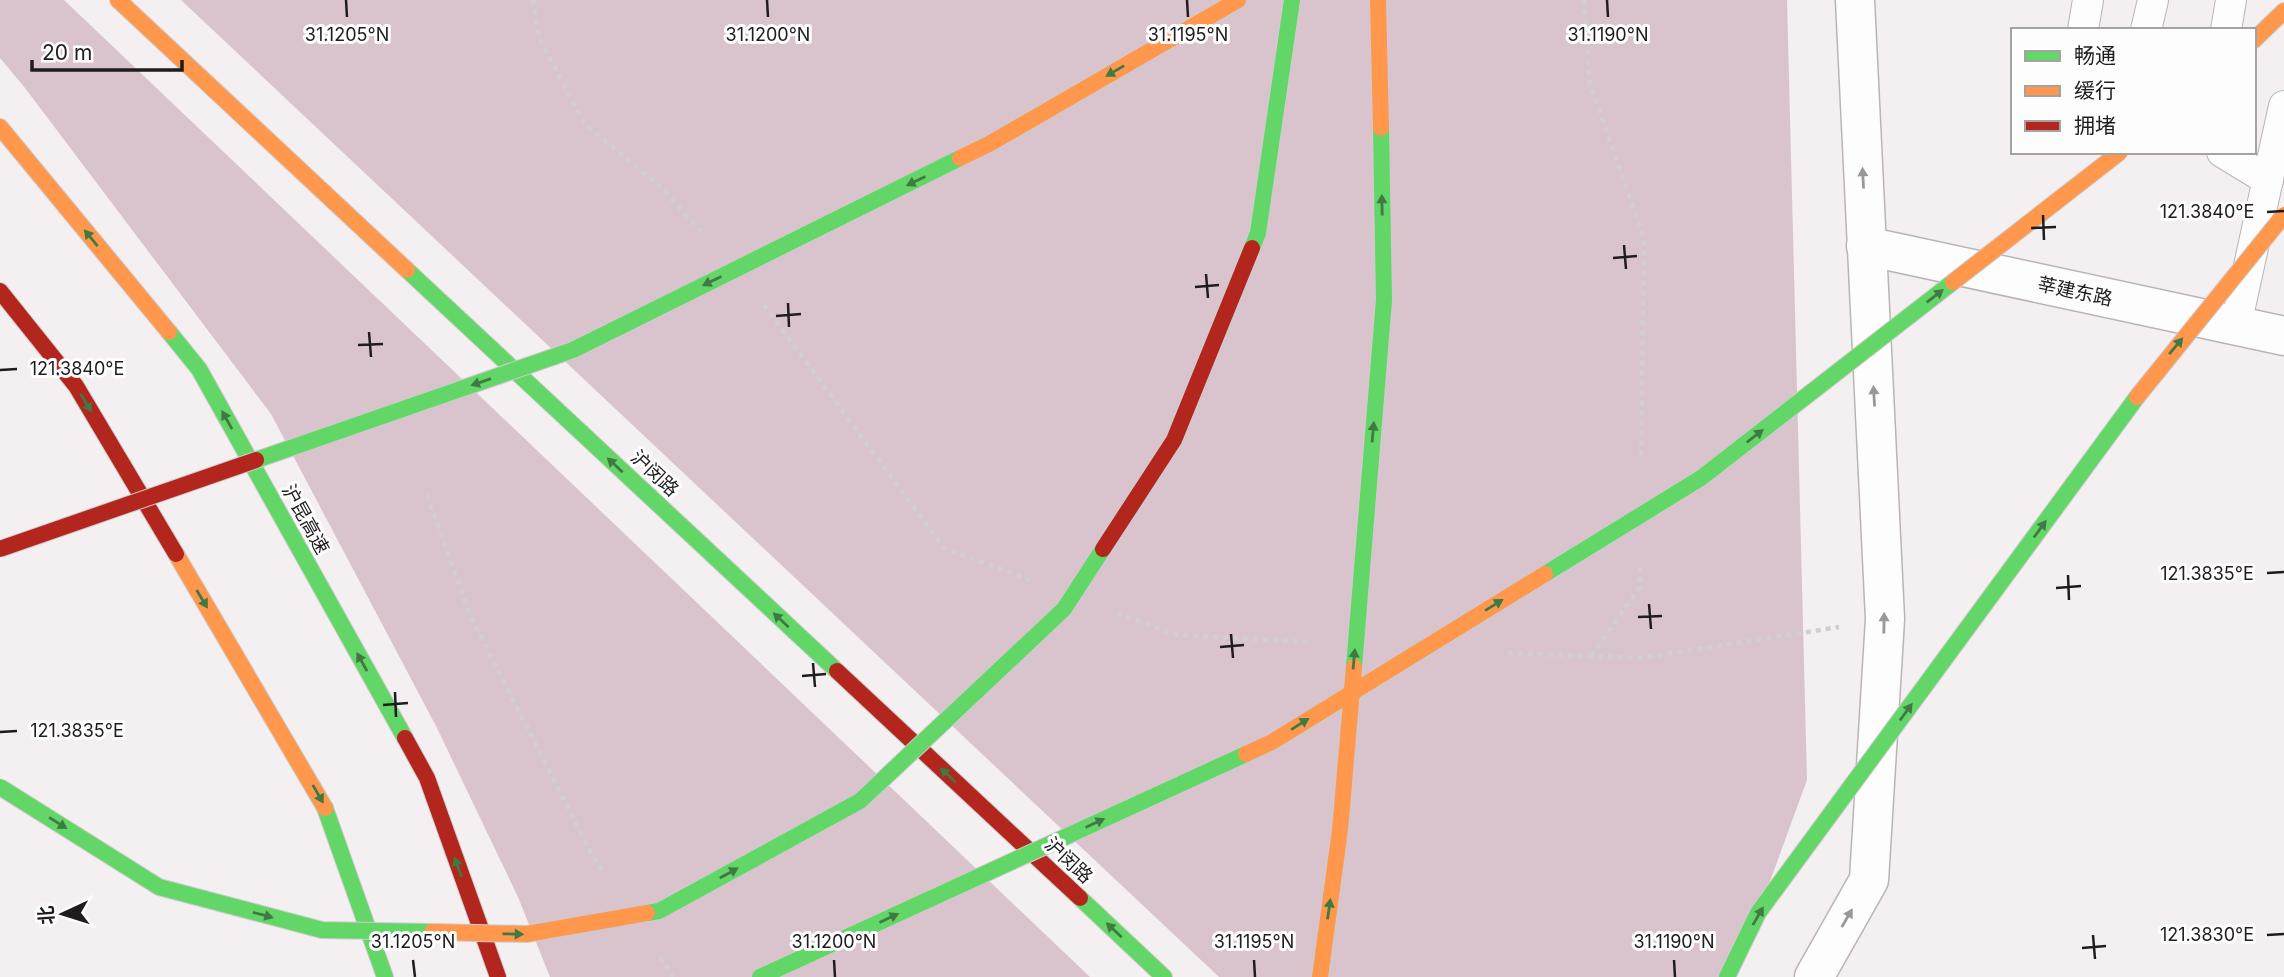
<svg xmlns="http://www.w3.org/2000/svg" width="2284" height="977" font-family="Inter,'Noto Sans SC',sans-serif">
<rect width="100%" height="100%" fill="#f4eff1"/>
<g fill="#d9c4ce">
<polygon points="0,0 64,0 1090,977 550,977 518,897 437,728 271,414 25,88 0,58"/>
<polygon points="181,0 1787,0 1807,780 1735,977 1219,977"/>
</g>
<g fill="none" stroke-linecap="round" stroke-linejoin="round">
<defs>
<g id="lane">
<polyline points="2083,30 2088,0"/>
<polyline points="2146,30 2153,0"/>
<polyline points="2226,30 2231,0"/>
<polyline points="2222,152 2268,180"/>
<polyline points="2236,325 2284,106"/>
</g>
<g id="street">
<polyline points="1866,246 2284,336"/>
<polyline points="1814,977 1869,880 1885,619 1855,0"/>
</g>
<g id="fast">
<polyline points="407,270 837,671"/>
<polyline points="169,332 199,369 405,738"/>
<polyline points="325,808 385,977"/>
<polyline points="1080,898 1164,977"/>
</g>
<g id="slow">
<polyline points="118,0 407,270"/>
<polyline points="2254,40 2284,11"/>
<polyline points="0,127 169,332"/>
<polyline points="176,554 325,808"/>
</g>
<g id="jam">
<polyline points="0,291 76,386 176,554"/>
<polyline points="837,671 1080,898"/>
<polyline points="405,738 427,778 498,977"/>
</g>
</defs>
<use href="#lane" stroke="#b9b5b7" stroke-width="32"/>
<use href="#street" stroke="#b9b5b7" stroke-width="41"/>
<use href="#fast" stroke="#cecccd" stroke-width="18"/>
<use href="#slow" stroke="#cecccd" stroke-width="18"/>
<use href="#jam" stroke="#cecccd" stroke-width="18"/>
<g stroke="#d1cfcf" stroke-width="4.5" stroke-dasharray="5 5" stroke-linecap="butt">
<polyline points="533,0 539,38 585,124 661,187 704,235"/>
<polyline points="1584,0 1590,84 1644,239 1641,461"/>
<polyline points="764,305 944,548 1030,580"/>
<polyline points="427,495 470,615 591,853 605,874"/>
<polyline points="1117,613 1177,635 1310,642"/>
<polyline points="1508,653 1641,658 1839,627"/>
<polyline points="1591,656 1640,587 1640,568"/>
<polyline points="660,957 673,977"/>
</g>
<use href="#lane" stroke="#fdfdfd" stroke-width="30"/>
<use href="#street" stroke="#fdfdfd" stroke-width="38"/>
<use href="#fast" stroke="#63d668" stroke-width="16"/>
<use href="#slow" stroke="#ff974d" stroke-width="16"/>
<use href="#jam" stroke="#b3261e" stroke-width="16"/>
<defs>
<g id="fast-bridge">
<polyline points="1252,248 1258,233 1292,0"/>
<polyline points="256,460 573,350 960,158"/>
<polyline points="1545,574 1701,478 1953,282"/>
<polyline points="1354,667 1384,300 1381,128"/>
<polyline points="0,787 159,887 322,930 432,932"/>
<polyline points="647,913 659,911 860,801 1064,609 1103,549"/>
<polyline points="760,977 1246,754"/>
<polyline points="1727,977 1758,913 2137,397"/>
</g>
<g id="slow-bridge">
<polyline points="1378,0 1381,128"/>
<polyline points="960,158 989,144 1238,0"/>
<polyline points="1953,282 2120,152"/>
<polyline points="2137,397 2284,215"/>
<polyline points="1246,754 1272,742 1545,574"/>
<polyline points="432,932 527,934 647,913"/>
<polyline points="1320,977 1340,830 1354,667"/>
</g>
<g id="jam-bridge">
<polyline points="0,549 256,460"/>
<polyline points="1103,549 1174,440 1252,248"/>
</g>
</defs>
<use href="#fast-bridge" stroke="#cecccd" stroke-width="18" stroke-linecap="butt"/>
<use href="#slow-bridge" stroke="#cecccd" stroke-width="18" stroke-linecap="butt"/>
<use href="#jam-bridge" stroke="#cecccd" stroke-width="18" stroke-linecap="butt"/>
<use href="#fast-bridge" stroke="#63d668" stroke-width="16"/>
<use href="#slow-bridge" stroke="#ff974d" stroke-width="16"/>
<use href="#jam-bridge" stroke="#b3261e" stroke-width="16"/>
</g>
<defs><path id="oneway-solid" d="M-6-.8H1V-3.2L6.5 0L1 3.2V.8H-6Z" transform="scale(1.75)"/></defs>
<g fill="#407942">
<use href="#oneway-solid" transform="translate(1115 71) rotate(150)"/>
<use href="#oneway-solid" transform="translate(916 181) rotate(154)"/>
<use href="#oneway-solid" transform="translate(1382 205) rotate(-91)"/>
<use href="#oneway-solid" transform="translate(91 238) rotate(-129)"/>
<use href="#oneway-solid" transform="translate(712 281) rotate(154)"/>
<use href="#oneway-solid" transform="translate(1935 296) rotate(-38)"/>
<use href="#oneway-solid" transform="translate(2176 346) rotate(-50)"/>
<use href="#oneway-solid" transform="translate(481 382) rotate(161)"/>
<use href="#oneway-solid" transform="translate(86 403) rotate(59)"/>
<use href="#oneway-solid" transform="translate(227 420) rotate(-119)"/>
<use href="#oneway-solid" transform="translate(1373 432) rotate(-85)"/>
<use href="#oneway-solid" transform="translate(1755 436) rotate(-38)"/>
<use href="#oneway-solid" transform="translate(615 465) rotate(-137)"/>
<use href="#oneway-solid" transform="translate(2040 529) rotate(-54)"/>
<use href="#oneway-solid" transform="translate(202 599) rotate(59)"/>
<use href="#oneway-solid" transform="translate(1494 605) rotate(-32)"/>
<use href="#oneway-solid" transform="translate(781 620) rotate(-137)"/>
<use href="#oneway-solid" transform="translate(1354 659) rotate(-85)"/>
<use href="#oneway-solid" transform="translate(362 662) rotate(-119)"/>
<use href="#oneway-solid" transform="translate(1906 712) rotate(-54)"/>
<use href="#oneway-solid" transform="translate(1300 724) rotate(-32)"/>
<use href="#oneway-solid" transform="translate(948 775) rotate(-137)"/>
<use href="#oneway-solid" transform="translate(318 794) rotate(60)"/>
<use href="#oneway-solid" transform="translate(58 823) rotate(32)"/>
<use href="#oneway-solid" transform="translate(1095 823) rotate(-25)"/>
<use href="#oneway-solid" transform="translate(458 867) rotate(-110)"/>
<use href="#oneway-solid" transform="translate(729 873) rotate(-29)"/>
<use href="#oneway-solid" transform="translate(1329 909) rotate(-82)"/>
<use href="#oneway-solid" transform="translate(263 915) rotate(15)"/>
<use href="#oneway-solid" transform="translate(1758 916) rotate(-60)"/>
<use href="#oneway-solid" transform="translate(889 918) rotate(-25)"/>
<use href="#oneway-solid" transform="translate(1114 930) rotate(-137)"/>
<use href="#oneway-solid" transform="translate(513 934) rotate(1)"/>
</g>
<g fill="#999898">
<use href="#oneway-solid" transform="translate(1863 178) rotate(-93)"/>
<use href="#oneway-solid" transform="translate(1874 396) rotate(-93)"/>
<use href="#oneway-solid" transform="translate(1884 623) rotate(-89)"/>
<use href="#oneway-solid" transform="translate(1847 918) rotate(-60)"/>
</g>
<path fill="none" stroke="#1e1c1d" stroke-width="2.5" d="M 346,0 L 347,17M 767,0 L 768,17M 1187,0 L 1188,17M 1607,0 L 1608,17M 2267,212 L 2284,211M 2043,215 L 2044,240M 2031,228 L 2056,227M 1624,245 L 1626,269M 1613,258 L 1637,256M 1206,274 L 1208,298M 1195,287 L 1219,285M 788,303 L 789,327M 776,316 L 801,314M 369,332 L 371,357M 358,345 L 383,344M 0,370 L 17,369M 2267,573 L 2284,572M 2068,575 L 2069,600M 2056,588 L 2081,586M 1649,604 L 1651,629M 1638,617 L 1662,616M 1231,634 L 1233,658M 1220,647 L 1244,645M 813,663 L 815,687M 802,676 L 826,674M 395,692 L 396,717M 383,705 L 408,703M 0,732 L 17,731M 2093,935 L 2095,959M 2267,935 L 2284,934M 2082,948 L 2106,946M 413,960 L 415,977M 834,960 L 835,977M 1254,960 L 1255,977M 1674,960 L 1675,977"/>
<g text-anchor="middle" stroke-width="6" stroke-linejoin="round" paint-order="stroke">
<g font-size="19" fill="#1e1c1d" stroke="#fefdfe">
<text transform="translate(2075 291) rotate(12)" y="7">莘建东路</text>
<text transform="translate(655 473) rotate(43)" y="7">沪闵路</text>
<text transform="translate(306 519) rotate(61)" y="7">沪昆高速</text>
<text transform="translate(1069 860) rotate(43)" y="7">沪闵路</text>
</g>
</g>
<g font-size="18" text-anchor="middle" fill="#1e1c1d" stroke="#fefdfe" stroke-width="6" stroke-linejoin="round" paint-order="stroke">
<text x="347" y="41">31.1205°N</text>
<text x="768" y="41">31.1200°N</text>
<text x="1188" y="41">31.1195°N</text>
<text x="1608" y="41">31.1190°N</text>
<text x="2207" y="218">121.3840°E</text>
<text x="77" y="375">121.3840°E</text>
<text x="2207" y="580">121.3835°E</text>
<text x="77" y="737">121.3835°E</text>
<text x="2207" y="941">121.3830°E</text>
<text x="413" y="948">31.1205°N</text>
<text x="834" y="948">31.1200°N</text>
<text x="1254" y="948">31.1195°N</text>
<text x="1674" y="948">31.1190°N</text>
</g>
<rect x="2011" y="28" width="245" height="126" fill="#fefdfe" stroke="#a4a3a4" stroke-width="2"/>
<rect x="2025" y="51" width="35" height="10" fill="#63d668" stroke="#a4a3a4" stroke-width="2"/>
<text x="2074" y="63" font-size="21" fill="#1e1c1d">畅通</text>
<rect x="2025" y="86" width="35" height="10" fill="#ff974d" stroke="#a4a3a4" stroke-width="2"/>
<text x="2074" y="98" font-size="21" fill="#1e1c1d">缓行</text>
<rect x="2025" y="121" width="35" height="10" fill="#b3261e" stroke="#a4a3a4" stroke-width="2"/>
<text x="2074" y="133" font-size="21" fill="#1e1c1d">拥堵</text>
<g transform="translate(63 914) rotate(266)" stroke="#fefdfe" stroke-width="5" paint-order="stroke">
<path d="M0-5L12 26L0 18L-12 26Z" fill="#1e1c1d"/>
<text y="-10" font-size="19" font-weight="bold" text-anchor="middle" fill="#1e1c1d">北</text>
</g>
<path d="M32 60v10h150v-10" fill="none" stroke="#1e1c1d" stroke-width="3.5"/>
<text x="42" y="60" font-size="21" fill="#1e1c1d" stroke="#fefdfe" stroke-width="5" paint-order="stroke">20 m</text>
</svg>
